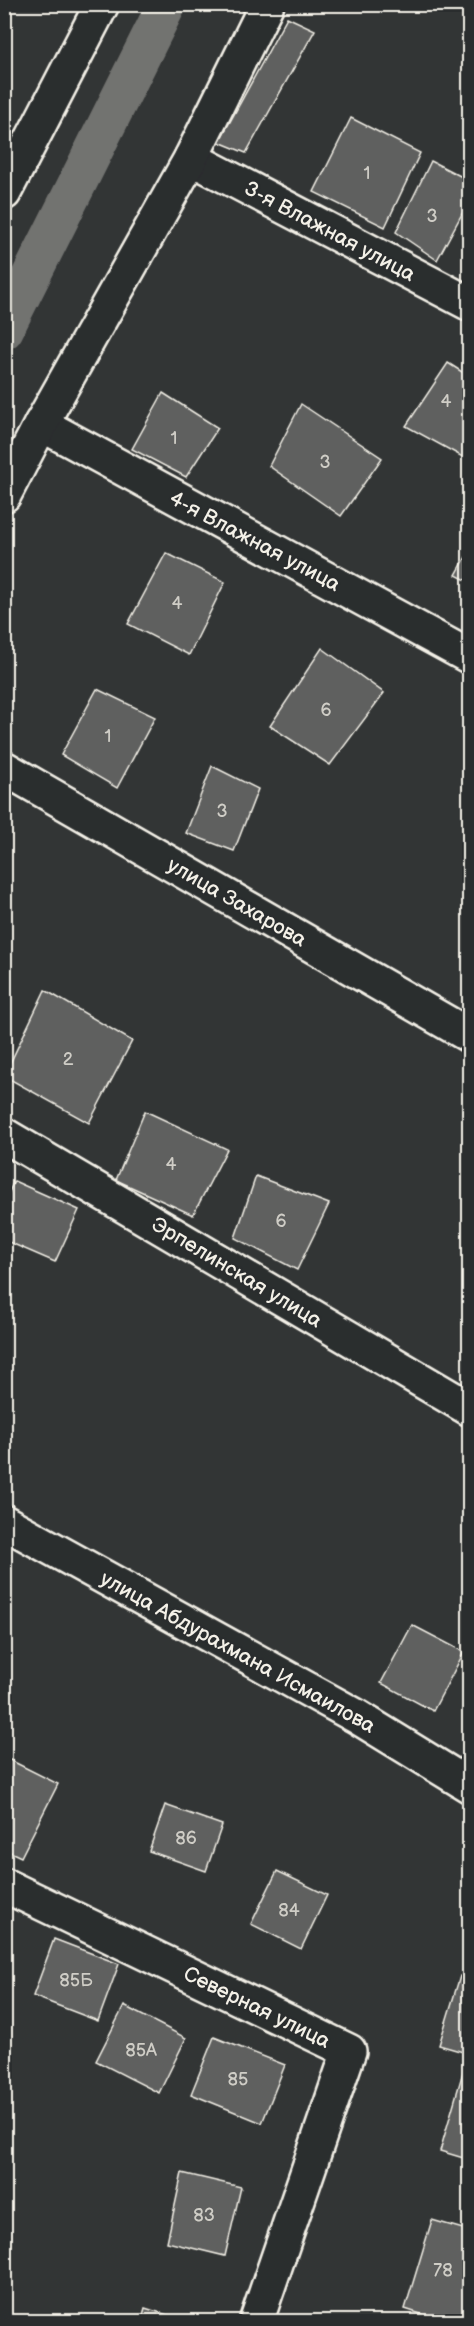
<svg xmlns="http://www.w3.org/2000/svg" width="474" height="2326" font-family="'Balsamiq Sans',sans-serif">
<rect width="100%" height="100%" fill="#323535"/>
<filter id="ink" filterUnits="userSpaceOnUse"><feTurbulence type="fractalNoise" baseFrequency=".0167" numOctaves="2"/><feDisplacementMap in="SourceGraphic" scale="12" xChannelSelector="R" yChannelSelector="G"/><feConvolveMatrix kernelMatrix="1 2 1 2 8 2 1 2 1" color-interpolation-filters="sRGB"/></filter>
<g filter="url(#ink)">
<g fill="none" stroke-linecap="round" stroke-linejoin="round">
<polyline stroke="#727370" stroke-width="39" points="4,330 167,4"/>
</g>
<g fill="#5f605f" stroke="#f4f1e8" stroke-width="1.5">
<polygon points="287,17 315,30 246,153 219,142"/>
<polygon points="351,118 420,153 385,227 314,192"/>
<polygon points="431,161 470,181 470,199 437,260 396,232"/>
<polygon points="448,363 470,377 470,461 406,426"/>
<polygon points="163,393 218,428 186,477 132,449"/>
<polygon points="301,404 382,458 341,516 269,466"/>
<polygon points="470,550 470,582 456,575"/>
<polygon points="166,553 225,582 189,655 128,624"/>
<polygon points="322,648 384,693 330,765 270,726"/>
<polygon points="97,689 155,717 117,788 61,755"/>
<polygon points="212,766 258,789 234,851 186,833"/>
<polygon points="45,990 132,1041 89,1123 4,1076"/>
<polygon points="145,1111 227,1149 193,1215 116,1180"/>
<polygon points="256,1176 329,1204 297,1270 235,1238"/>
<polygon points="14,1181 79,1210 55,1262 4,1240 4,1203"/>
<polygon points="412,1625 464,1652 433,1711 381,1683"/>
<polygon points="4,1757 58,1784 21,1857 4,1849"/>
<polygon points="165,1805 222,1825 206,1871 149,1851"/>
<polygon points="277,1871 327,1895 301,1949 251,1924"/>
<polygon points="54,1939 119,1964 98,2021 33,1996"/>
<polygon points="460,1976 470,1978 470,2054 439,2045"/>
<polygon points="124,2006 186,2038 159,2093 96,2061"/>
<polygon points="214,2037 285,2065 262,2123 191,2094"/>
<polygon points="465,2065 470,2066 470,2160 440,2151"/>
<polygon points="182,2173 241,2187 225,2256 167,2242"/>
<polygon points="432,2220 470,2231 468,2322 446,2322 405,2309"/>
<polygon points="145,2308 190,2322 141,2322"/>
</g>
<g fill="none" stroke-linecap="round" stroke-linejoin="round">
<defs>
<g id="minor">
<polyline points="191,158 470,304"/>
<polyline points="41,424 470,657"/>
<polyline points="4,768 470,1036"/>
<polyline points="4,1135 470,1409"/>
<polyline points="4,1522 356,1716 470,1786"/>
<polyline points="4,1885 349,2051 256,2322"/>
</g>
<g id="secondary">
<polyline points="4,193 102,4"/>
<polyline points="4,495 41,424 191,158 267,4"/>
</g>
</defs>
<use href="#minor" stroke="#f4f1e8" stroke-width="38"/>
<use href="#secondary" stroke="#f4f1e8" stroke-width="38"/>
<use href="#minor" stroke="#2a2d2e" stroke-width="33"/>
<use href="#secondary" stroke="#2a2d2e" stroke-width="33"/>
</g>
</g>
<g text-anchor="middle" stroke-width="4.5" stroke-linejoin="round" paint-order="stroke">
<g font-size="18" fill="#cfcdc6">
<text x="367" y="179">1</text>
<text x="432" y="222">3</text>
<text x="446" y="407">4</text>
<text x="174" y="444">1</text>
<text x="325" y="468">3</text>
<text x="177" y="609">4</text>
<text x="326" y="716">6</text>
<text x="108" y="742">1</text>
<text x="222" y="817">3</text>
<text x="68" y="1065">2</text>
<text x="171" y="1170">4</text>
<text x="281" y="1227">6</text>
<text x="186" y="1844">86</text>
<text x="289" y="1916">84</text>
<text x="76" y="1986">85Б</text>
<text x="141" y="2056">85А</text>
<text x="238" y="2085">85</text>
<text x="204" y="2221">83</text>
<text x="443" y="2276">78</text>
</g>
<g font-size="21" fill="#f4f1e8" stroke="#2a2d2e">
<text transform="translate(330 231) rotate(28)" y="7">3-я Влажная улица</text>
<text transform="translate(255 541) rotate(28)" y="7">4-я Влажная улица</text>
<text transform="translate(237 902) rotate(30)" y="7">улица Захарова</text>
<text transform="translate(237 1272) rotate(31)" y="7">Эрпелинская улица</text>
<text transform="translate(238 1652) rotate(29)" y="7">улица Абдурахмана Исмаилова</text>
<text transform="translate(257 2007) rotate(26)" y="7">Северная улица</text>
</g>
</g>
<rect width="474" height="2326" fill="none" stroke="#2a2d2e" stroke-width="24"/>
<rect x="12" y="12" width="450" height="2302" fill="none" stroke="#f4f1e8" stroke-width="2" filter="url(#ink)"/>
</svg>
